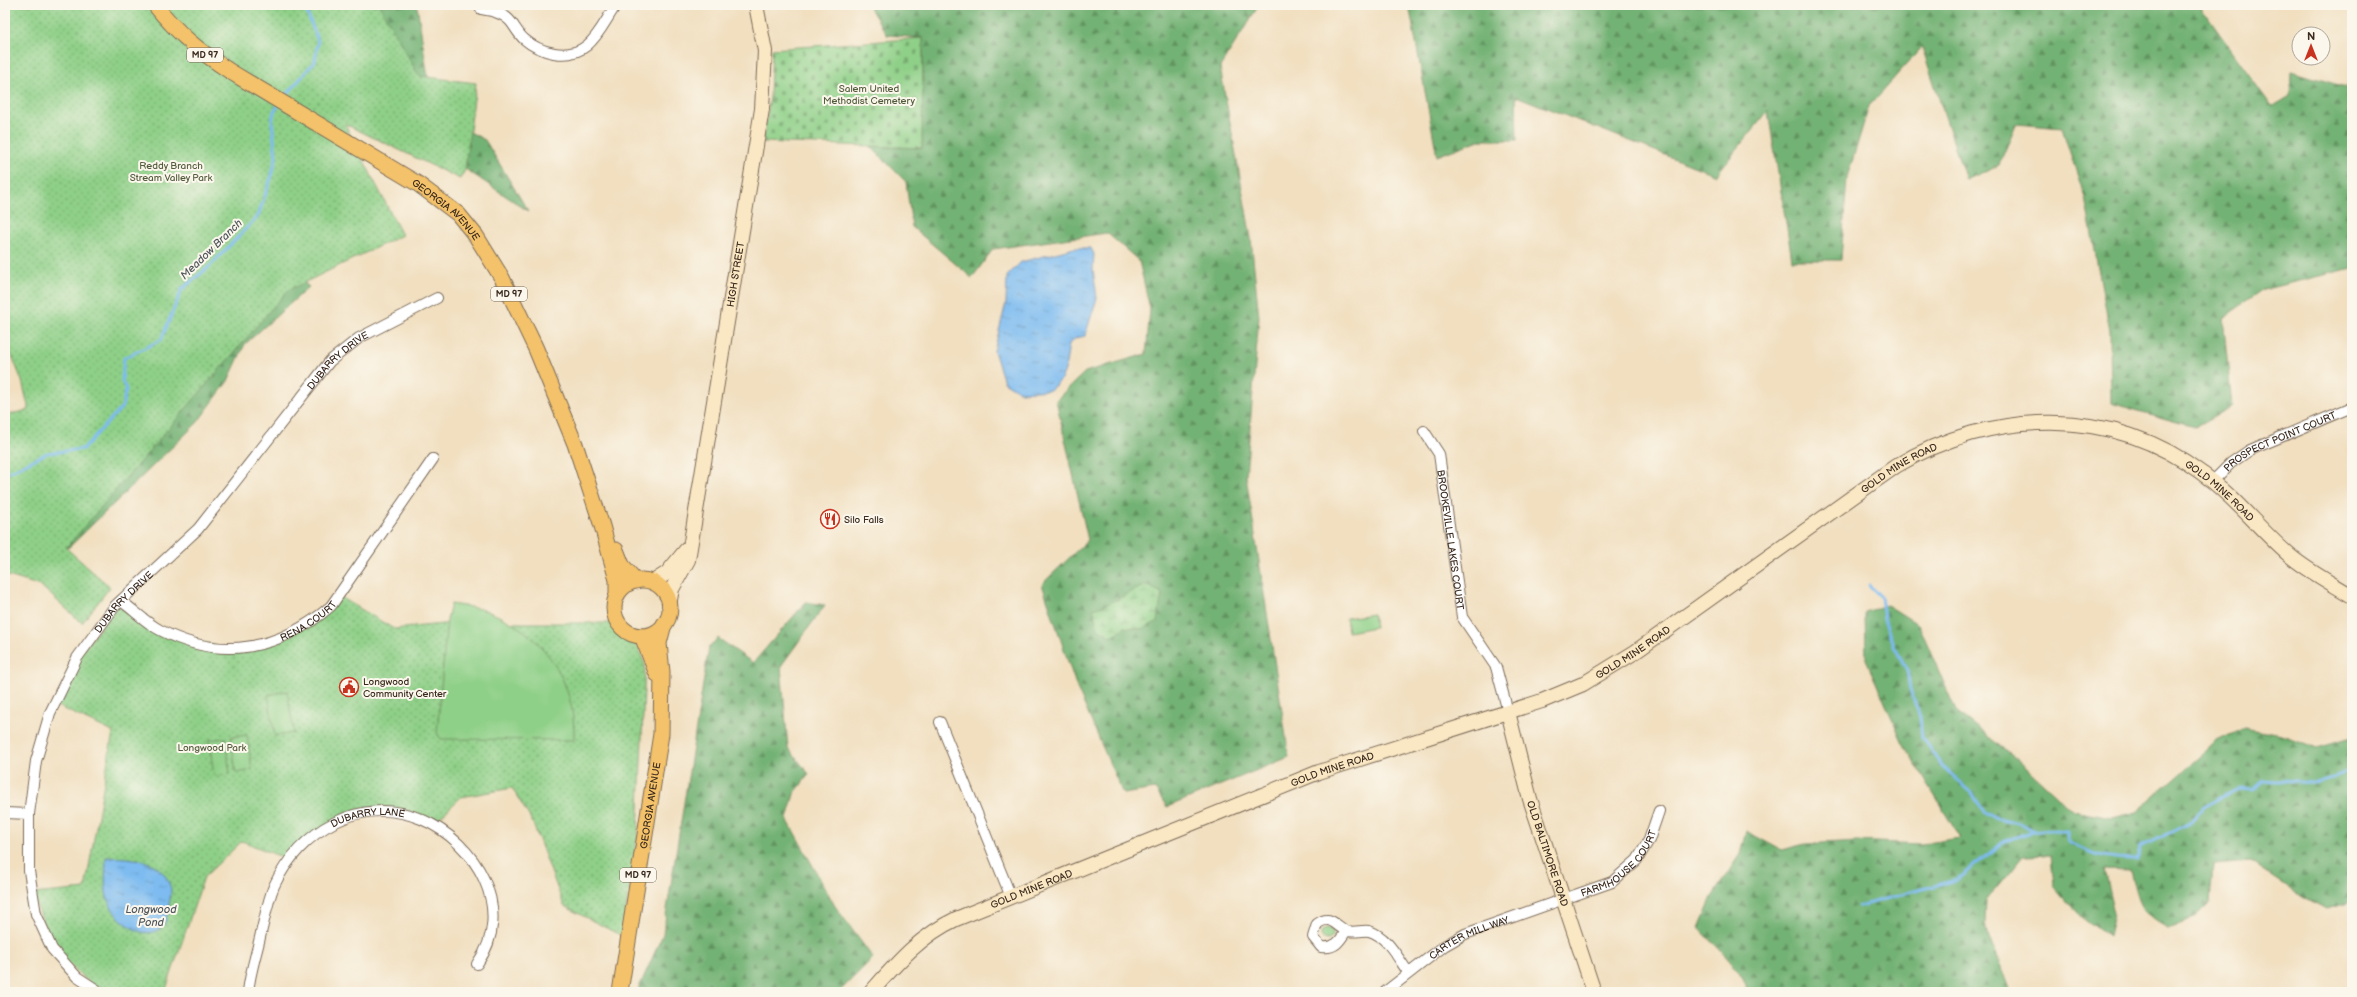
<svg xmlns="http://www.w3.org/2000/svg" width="2357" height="997" font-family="'Balsamiq Sans',sans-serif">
<defs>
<pattern id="grass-tufts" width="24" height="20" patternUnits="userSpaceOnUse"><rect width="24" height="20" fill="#8fd088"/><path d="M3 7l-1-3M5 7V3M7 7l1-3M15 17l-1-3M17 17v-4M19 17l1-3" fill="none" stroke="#76a96f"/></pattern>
<pattern id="forest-firs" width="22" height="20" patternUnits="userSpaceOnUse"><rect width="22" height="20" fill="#73b274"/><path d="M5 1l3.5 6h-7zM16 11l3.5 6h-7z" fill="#60915f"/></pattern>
<pattern id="wetland-marsh" width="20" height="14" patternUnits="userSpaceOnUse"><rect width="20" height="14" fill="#8fd088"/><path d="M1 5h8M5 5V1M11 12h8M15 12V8" fill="none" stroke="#76a96f"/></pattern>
<pattern id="cemetery-stones" width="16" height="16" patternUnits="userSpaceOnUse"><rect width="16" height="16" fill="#8fd088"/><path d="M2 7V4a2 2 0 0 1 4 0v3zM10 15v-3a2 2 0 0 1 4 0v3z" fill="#76a96f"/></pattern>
<pattern id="park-dots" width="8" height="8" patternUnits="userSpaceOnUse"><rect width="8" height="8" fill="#8fd088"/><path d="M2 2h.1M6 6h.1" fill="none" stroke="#76a96f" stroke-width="1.8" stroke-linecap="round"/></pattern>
<pattern id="water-ripples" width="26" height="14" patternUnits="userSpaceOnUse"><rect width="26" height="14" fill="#7dbbf0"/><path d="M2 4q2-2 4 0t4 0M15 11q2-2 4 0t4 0" fill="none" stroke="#6898c2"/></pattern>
</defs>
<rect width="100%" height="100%" fill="#fbf7ec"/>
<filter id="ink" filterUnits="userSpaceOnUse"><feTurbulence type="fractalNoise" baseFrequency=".025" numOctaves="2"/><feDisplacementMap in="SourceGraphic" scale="8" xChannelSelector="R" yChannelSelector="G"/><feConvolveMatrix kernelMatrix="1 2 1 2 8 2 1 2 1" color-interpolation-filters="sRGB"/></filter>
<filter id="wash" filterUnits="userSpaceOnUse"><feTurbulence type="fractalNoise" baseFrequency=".012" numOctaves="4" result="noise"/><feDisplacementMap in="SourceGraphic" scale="16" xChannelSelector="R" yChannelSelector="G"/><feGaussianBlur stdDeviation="0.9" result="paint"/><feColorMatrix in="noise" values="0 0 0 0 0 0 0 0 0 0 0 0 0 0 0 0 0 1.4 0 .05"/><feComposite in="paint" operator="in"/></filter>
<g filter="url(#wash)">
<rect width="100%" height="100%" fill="#f1dfc0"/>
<circle fill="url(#grass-tufts)" stroke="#657d53" cx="1327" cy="934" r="6"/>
<g fill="url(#forest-firs)" stroke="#576e49">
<polygon points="338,5 417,5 428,78 440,116 485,140 528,211 449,158"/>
<polygon points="868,5 1259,5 1220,67 1251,238 1259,317 1246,476 1289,757 1167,807 1155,789 1123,794 1077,688 1042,584 1088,540 1056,400 1085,372 1146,354 1150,309 1139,261 1107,233 993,249 972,278 912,227 906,182 870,146 922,148 923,38 887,35"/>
<polygon points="1409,5 2199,5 2272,107 2290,96 2291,71 2342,86 2352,87 2352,268 2263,290 2223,318 2232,406 2194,427 2111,403 2110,331 2085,198 2062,128 2016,124 1999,165 1966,180 1922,47 1869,106 1847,178 1841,260 1792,260 1768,111 1716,175 1516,96 1517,140 1479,140 1437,156"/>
<polygon points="276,259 309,287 245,344 228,381 197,423 58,558"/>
<polygon points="806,602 825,605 781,666 788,748 809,774 794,794 787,819 835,906 873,958 839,992 637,992 663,934 709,647 718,638 753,663"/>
<path d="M 1887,605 L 1919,625 L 1956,711 L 2019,761 L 2073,811 L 2111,818 L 2137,812 L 2217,741 L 2244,728 L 2282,735 L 2317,748 L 2352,738 L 2352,902 L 2326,909 L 2299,894 L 2250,862 L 2213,865 L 2210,903 L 2197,916 L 2168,928 C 2138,913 2139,900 2131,871 L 2104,870 L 2114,913 L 2109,937 L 2078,914 L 2054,886 L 2051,855 L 2023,856 L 1986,901 L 1985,924 L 2009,989 L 2006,992 L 1747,992 C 1747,974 1711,941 1699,928 L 1712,897 L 1740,854 L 1746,831 L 1781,850 L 1805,844 L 1857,841 L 1921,844 L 1960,838 L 1903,743 L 1866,660 L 1865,612 Z"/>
</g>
<path fill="url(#wetland-marsh)" stroke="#657d53" d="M 1146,585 L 1162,593 L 1157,622 L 1141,629 L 1125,627 L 1111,637 L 1097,627 L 1093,609 C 1112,604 1128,593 1146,585 Z"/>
<polygon fill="url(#cemetery-stones)" stroke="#657d53" points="923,38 922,148 763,142 770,97 772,49"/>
<g fill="url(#park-dots)" stroke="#657d53">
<polygon points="5,5 379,5 419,76 476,83 465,170 460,179 345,124 402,235 287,291 66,548 110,587 82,623 41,586 5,575 5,415 29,410 22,381 5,338"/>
<polygon points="339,596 394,629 452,623 610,623 638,647 645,665 638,834 622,936 564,906 532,821 512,788 461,797 432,825 389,812 333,822 289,860 242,841 204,877 165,992 100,992 52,949 33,894 85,889 113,732 55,705 77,658 121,601 159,630 226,649 288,636"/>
</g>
<g fill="#8fd088" stroke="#657d53">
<path d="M 451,604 C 462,606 476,607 487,611 C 543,632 576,680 574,740 L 441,739 L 437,733 L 447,620 Z"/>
<polygon points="1373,614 1375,627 1348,632 1346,618"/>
<polygon points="287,691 294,733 275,736 268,695"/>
<polygon points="247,735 252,770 236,773 231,737"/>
<polygon points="225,738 230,774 214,776 209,740"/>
</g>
<g fill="url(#water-ripples)" stroke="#5c7287">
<polygon points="1074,248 1091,248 1094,254 1093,269 1097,298 1085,336 1076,338 1069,344 1065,370 1061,380 1050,390 1020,392 1004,382 994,351 1006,303 1007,276 1021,262"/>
<path d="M 106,857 C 130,858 161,857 170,886 C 172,890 170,899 169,904 C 168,912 167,924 160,929 C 141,942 117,919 109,903 C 103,890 106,870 106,857 Z"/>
</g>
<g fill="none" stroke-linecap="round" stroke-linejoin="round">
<g stroke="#7dbbf0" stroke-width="3">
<polyline points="284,98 315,61 318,41 304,5"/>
<polyline points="5,474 47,453 83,449 122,407 126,389 122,381 124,358 161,340 182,289 210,266 258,216 272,175 276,157 272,122 274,111 278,106"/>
<polyline points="1869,585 1881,597 1884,619 1894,646 1907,670 1910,689 1920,717 1922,738 1941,765 1972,793 1986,815 2019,823 2035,831"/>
<path d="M 1859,906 L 1956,880 L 2005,841 L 2033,831 L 2068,831 L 2068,842 C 2093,855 2108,859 2137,859 L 2141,847 L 2192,821 L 2204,807 L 2238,789 L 2253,790 L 2265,780 C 2299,782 2321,787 2352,770"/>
</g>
</g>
</g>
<g filter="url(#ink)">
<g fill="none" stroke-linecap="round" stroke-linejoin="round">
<defs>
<g id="street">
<path d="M 481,9 C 492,11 504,13 511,22 C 515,27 519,35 524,39 C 532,46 543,51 554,53 C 590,59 599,30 616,5"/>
<path id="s1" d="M 1424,431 L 1439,454 L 1462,617 L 1496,667 L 1508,712"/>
<path id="s2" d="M 2213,481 L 2231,463 L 2250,450 L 2352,407"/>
<path id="s3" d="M 121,601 C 134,610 146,623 160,630 C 221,662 280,650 331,606 L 433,459"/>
<polyline points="940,722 1011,897"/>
<polyline points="5,813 29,814"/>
<path d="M 1346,931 C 1340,941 1335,949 1321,947 L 1313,937 L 1317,924 C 1332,913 1335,927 1347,931 C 1354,933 1362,930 1369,931 C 1387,936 1398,958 1408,972"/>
<path id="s4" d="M 100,992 L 77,977 L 52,949 L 36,914 L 29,871 L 29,814 L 36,761 L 50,713 L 77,658 L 115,606 L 198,529 L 330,361 L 359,338 L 437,298"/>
<path id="s5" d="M 248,992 C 250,972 257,952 261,933 C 265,917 268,900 274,886 C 299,831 361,794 421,819 C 476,842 516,910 477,964"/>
<path id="s6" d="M 1385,992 L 1444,946 L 1465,934 L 1612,882 L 1637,860 L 1649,840 L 1659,811"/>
</g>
<g id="secondary">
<polyline points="653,582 667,573 686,550"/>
<path id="s7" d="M 669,605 L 672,589 L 688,560 L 762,109 L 765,51 L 756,5"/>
<path id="s8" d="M 1508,712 L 1530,799 L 1594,992"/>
<path id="s9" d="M 871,992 C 897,963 920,936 956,919 L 1319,772 L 1542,701 L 1583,684 L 1635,652 L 1896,466 C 1991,409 2112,405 2203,474 C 2235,497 2259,529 2289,555 C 2308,571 2331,583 2352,596"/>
</g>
<g id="primary">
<path id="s10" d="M 155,5 C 179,35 199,51 231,72 L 418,184 L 458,214 L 476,236 L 502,278 L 536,349 L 575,444 L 602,526 L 617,580 L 617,595"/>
<polyline points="616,550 622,565 636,581"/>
<circle cx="642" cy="608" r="28"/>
<polyline points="642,636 657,674"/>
<path id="s11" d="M 620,992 L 661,734 L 662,672 L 659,643 L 664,624"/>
</g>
</defs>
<use href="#street" stroke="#7b6957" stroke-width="12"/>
<use href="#secondary" stroke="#7b6957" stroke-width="16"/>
<use href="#primary" stroke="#7b6957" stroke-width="17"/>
<use href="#street" stroke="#fff" stroke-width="10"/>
<use href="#secondary" stroke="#fae7c3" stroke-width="14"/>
<use href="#primary" stroke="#f3c26a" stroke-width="15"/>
</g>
</g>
<defs>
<symbol id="restaurant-ring" viewBox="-11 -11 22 22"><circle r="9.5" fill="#fbf7ec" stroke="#c8321e" stroke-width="1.5"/><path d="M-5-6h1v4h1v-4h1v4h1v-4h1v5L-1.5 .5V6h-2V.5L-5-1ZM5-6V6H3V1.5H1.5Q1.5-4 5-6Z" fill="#c8321e"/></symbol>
<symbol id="civic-ring" viewBox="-11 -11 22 22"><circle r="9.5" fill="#fbf7ec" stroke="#c8321e" stroke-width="1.5"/><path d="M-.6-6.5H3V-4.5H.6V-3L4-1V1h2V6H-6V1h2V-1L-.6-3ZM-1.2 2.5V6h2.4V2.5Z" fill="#c8321e"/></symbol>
</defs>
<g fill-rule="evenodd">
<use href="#restaurant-ring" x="819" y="508" width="22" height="22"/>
<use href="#civic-ring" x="338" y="676" width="22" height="22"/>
</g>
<g text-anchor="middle" stroke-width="4" stroke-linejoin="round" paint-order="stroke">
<g fill="#fbf7ec" stroke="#75685c" stroke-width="1">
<rect x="187" y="48" width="36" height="14" rx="3"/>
<rect x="491" y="287" width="36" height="14" rx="3"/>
<rect x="620" y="868" width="36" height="14" rx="3"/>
</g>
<g font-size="9" font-weight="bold" fill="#3b2a1e">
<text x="205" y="58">MD 97</text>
<text x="509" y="297">MD 97</text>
<text x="638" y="878">MD 97</text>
</g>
<g font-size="10" fill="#545c3e" stroke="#fbf7ec">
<text x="869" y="92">Salem United<tspan x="869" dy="12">Methodist Cemetery</tspan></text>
<text x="171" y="169">Reddy Branch<tspan x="171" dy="12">Stream Valley Park</tspan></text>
<text x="212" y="751">Longwood Park</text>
</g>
<g font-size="10" fill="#3b2a1e" stroke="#fbf7ec">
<text dy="4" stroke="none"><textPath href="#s10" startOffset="358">GEORGIA AVENUE</textPath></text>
<text dy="4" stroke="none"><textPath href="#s7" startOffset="339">HIGH STREET</textPath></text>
<text dy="4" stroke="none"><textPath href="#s4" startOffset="766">DUBARRY DRIVE</textPath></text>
<text dy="4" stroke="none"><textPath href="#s2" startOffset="79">PROSPECT POINT COURT</textPath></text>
<text dy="4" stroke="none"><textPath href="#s9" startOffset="1166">GOLD MINE ROAD</textPath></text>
<text dy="4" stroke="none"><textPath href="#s9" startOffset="1514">GOLD MINE ROAD</textPath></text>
<text dy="4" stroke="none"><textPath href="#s1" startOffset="114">BROOKEVILLE LAKES COURT</textPath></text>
<text dy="4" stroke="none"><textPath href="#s4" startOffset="442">DUBARRY DRIVE</textPath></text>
<text dy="4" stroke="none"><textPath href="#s3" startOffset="206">RENA COURT</textPath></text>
<text dy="4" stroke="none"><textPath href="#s9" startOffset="842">GOLD MINE ROAD</textPath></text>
<text dy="4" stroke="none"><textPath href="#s9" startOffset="518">GOLD MINE ROAD</textPath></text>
<text dy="4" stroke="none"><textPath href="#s11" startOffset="189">GEORGIA AVENUE</textPath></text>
<text dy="4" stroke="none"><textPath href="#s5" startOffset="233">DUBARRY LANE</textPath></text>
<text dy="4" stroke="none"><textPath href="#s8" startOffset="147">OLD BALTIMORE ROAD</textPath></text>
<text dy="4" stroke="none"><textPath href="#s6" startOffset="272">FARMHOUSE COURT</textPath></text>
<text dy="4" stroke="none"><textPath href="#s9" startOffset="194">GOLD MINE ROAD</textPath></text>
<text dy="4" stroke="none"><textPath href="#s6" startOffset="101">CARTER MILL WAY</textPath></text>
</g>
<g font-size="10" fill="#3b2a1e" stroke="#fbf7ec" text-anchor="start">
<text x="844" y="523">Silo Falls</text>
<text x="363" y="685">Longwood<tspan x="363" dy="12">Community Center</tspan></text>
</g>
<g font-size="11" font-style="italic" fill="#4f565d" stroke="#fbf7ec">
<text transform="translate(211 249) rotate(-44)" y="4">Meadow Branch</text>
<text x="151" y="913">Longwood<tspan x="151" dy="13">Pond</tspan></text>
</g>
</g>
<rect width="2357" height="997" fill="none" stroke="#fbf7ec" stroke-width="20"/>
<g transform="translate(2311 46)"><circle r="19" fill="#fbf7ec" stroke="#aea59a"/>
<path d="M0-3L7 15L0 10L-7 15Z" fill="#c8321e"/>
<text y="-6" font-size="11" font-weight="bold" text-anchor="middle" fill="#3b2a1e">N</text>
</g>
</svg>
